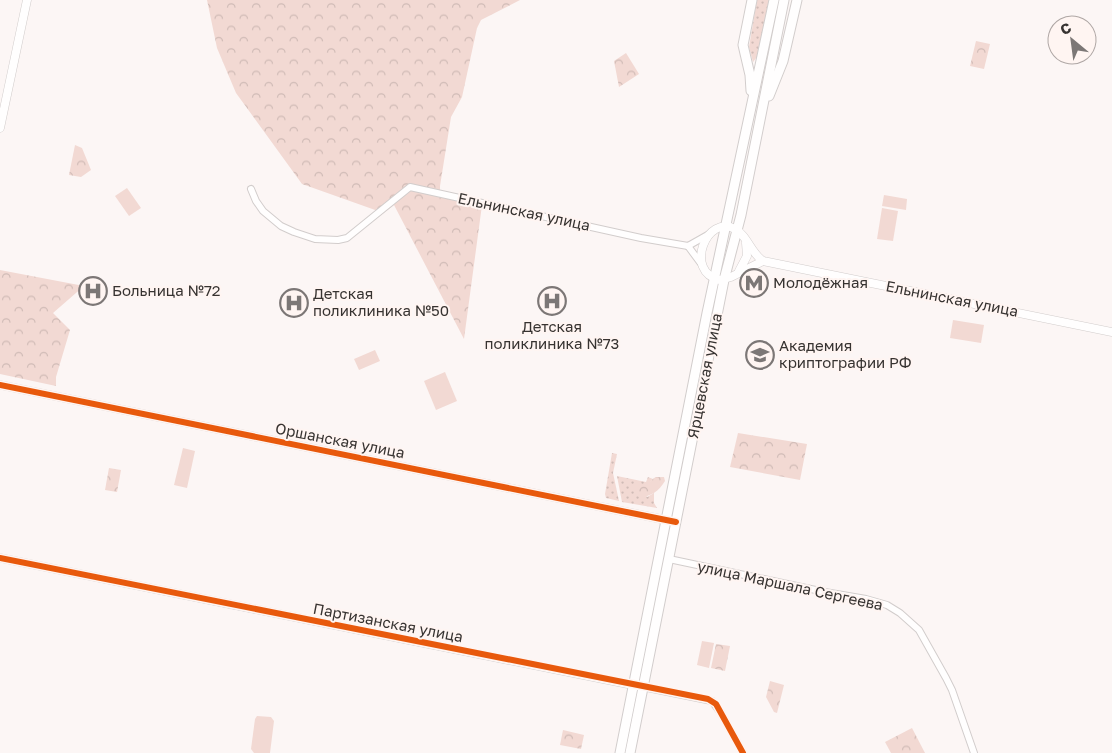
<svg xmlns="http://www.w3.org/2000/svg" width="1112" height="753" font-family="'Golos Text',sans-serif">
<defs>
<pattern id="grass-dots" width="8" height="8" patternUnits="userSpaceOnUse" patternTransform="scale(1.25)"><rect width="8" height="8" fill="#f2d9d3"/><path d="M2 2h.1M6 6h.1" fill="none" stroke="#d0bbb6" stroke-width="1.8" stroke-linecap="round"/></pattern>
<pattern id="forest-crowns" width="20" height="18" patternUnits="userSpaceOnUse" patternTransform="scale(1.25)"><rect width="20" height="18" fill="#f2d9d3"/><path d="M2 6a3 3 0 1 1 6 0M12 15a3 3 0 1 1 6 0" fill="none" stroke="#d0bbb6"/></pattern>
</defs>
<rect width="100%" height="100%" fill="#fcf6f5"/>
<g fill="url(#grass-dots)">
<polygon points="757,0 769,0 757,57 753,62 749,47"/>
<polygon points="612,453 617,454 613,473 619,501 606,498 605,494"/>
<polygon points="617,476 646,482 648,477 653,479 648,484 641,487 647,497 654,493 654,503 657,508 622,502"/>
</g>
<g fill="url(#forest-crowns)">
<polygon points="207,0 520,0 481,20 477,28 462,97 451,117 440,186 440,196 482,205 464,339 394,205 381,215 378,211 302,184 236,93 217,48"/>
<polygon points="976,41 990,44 984,69 970,66"/>
<polygon points="626,53 639,74 619,87 614,61"/>
<polygon points="75,145 82,148 91,170 81,177 69,175"/>
<polygon points="0,270 84,286 53,313 70,330 56,377 56,386 0,374"/>
<polygon points="738,433 807,444 800,480 730,467"/>
<polygon points="109,468 121,470 117,492 105,490"/>
<path d="M 656,477 L 664,477 L 665,481 C 659,491 651,497 639,497 L 633,488 L 637,485 C 646,488 649,481 656,477 Z"/>
<polygon points="716,644 730,646 725,671 711,668"/>
<polygon points="770,681 784,685 777,713 774,712 766,697"/>
<polygon points="912,728 925,753 891,753 885,742"/>
<polygon points="563,730 584,735 581,749 560,745"/>
</g>
<g fill="#f2d9d3">
<polygon points="127,188 141,208 129,216 115,196"/>
<polygon points="884,195 907,199 906,210 882,206"/>
<polygon points="882,208 898,211 893,241 877,239"/>
<polygon points="953,320 984,325 981,343 950,338"/>
<polygon points="375,350 380,361 359,370 354,359"/>
<polygon points="445,372 457,401 436,410 424,381"/>
<polygon points="183,448 195,451 187,488 174,485"/>
<polygon points="702,641 714,643 709,668 697,665"/>
<polygon points="257,716 271,717 274,721 270,753 254,753 251,749 255,719"/>
</g>
<g fill="none" stroke-linecap="round" stroke-linejoin="round">
<defs>
<g id="minor">
<polyline points="251,189 256,201 263,211 281,226 294,232 315,239 338,240 347,238 410,187 641,238 688,246"/>
<polyline points="688,246 702,265"/>
<polyline points="688,246 711,233"/>
<polyline points="669,559 825,592 866,599 887,605 900,613 919,630 946,678 952,690 974,753"/>
<polyline points="643,687 712,701 721,713 743,753"/>
</g>
<g id="tertiary">
<polyline points="0,128 27,0"/>
<path d="M 763,261 L 731,277 L 720,280 C 683,272 707,213 735,229 C 747,235 751,253 763,261 L 1112,332"/>
<polyline points="739,271 747,256 746,243"/>
<polyline points="0,385 676,522"/>
<polyline points="0,558 638,686"/>
</g>
<g id="secondary">
<polyline points="751,91 750,75 743,45 752,0"/>
<polyline points="769,96 783,61 797,0"/>
<polyline points="620,753 707,313 774,0"/>
<polyline points="630,753 724,280 741,215 784,0"/>
</g>
</defs>
<use href="#minor" stroke="#d2cdcc" stroke-width="8"/>
<use href="#tertiary" stroke="#d2cdcc" stroke-width="9"/>
<use href="#secondary" stroke="#d2cdcc" stroke-width="11"/>
<use href="#minor" stroke="#fffefe" stroke-width="6"/>
<use href="#tertiary" stroke="#fffefe" stroke-width="8"/>
<use href="#secondary" stroke="#fffefe" stroke-width="9"/>
<defs>
<g id="cycleway">
<polyline points="0,385 676,522"/>
<polyline points="0,558 708,699 716,704 743,753"/>
</g>
</defs>
<use href="#cycleway" stroke="#fff5f2" stroke-width="9"/>
<use href="#cycleway" stroke="#e8590c" stroke-width="6"/>
</g>
<defs>
<symbol id="metro-ring" viewBox="-11 -11 22 22"><circle r="9.5" fill="#fff5f2" stroke="#7c7776" stroke-width="1.5"/><path d="M-5.5 5V-5H-3L0 0L3-5H5.5V5H3V-.5L0 4L-3-.5V5Z" fill="#7c7776"/></symbol>
<symbol id="hospital-ring" viewBox="-11 -11 22 22"><circle r="9.5" fill="#fff5f2" stroke="#7c7776" stroke-width="1.5"/><path d="M-5-5h3v3.5h4V-5h3V5h-3V1.5h-4V5h-3Z" fill="#7c7776"/></symbol>
<symbol id="university-ring" viewBox="-11 -11 22 22"><circle r="9.5" fill="#fff5f2" stroke="#7c7776" stroke-width="1.5"/><path d="M0-5L7-2L0 1L-7-2ZM-4 1L0 2.5L4 1V4Q0 6-4 4Z" fill="#7c7776"/></symbol>
</defs>
<g fill-rule="evenodd">
<use href="#metro-ring" x="738" y="267" width="32" height="32"/>
<use href="#hospital-ring" x="77" y="275" width="32" height="32"/>
<use href="#hospital-ring" x="536" y="285" width="32" height="32"/>
<use href="#hospital-ring" x="278" y="287" width="32" height="32"/>
<use href="#university-ring" x="744" y="339" width="32" height="32"/>
</g>
<g text-anchor="middle" stroke-width="4" stroke-linejoin="round" paint-order="stroke">
<g font-size="15" fill="#373331" stroke="#fff5f2">
<text transform="translate(524 212) rotate(12)" y="5">Ельнинская улица</text>
<text transform="translate(952 299) rotate(11)" y="5">Ельнинская улица</text>
<text transform="translate(705 376) rotate(-79)" y="5">Ярцевская улица</text>
<text transform="translate(340 441) rotate(11)" y="5">Оршанская улица</text>
<text transform="translate(790 586) rotate(12)" y="5">улица Маршала Сергеева</text>
<text transform="translate(388 623) rotate(11)" y="5">Партизанская улица</text>
</g>
<g font-size="15" fill="#373331" stroke="#fff5f2" text-anchor="start">
<text x="773" y="288">Молодёжная</text>
<text x="112" y="296">Больница №72</text>
<text x="313" y="299">Детская<tspan x="313" dy="17">поликлиника №50</tspan></text>
<text x="552" y="332" text-anchor="middle">Детская<tspan x="552" dy="17">поликлиника №73</tspan></text>
<text x="779" y="351">Академия<tspan x="779" dy="17">криптографии РФ</tspan></text>
</g>
</g>
<g transform="translate(1072 40) rotate(331)"><circle r="24" fill="#fff5f2" stroke="#afa7a5"/>
<path d="M0-4L9 19L0 12L-9 19Z" fill="#7c7776"/>
<text y="-8" font-size="14" font-weight="bold" text-anchor="middle" fill="#373331">С</text>
</g>
</svg>
